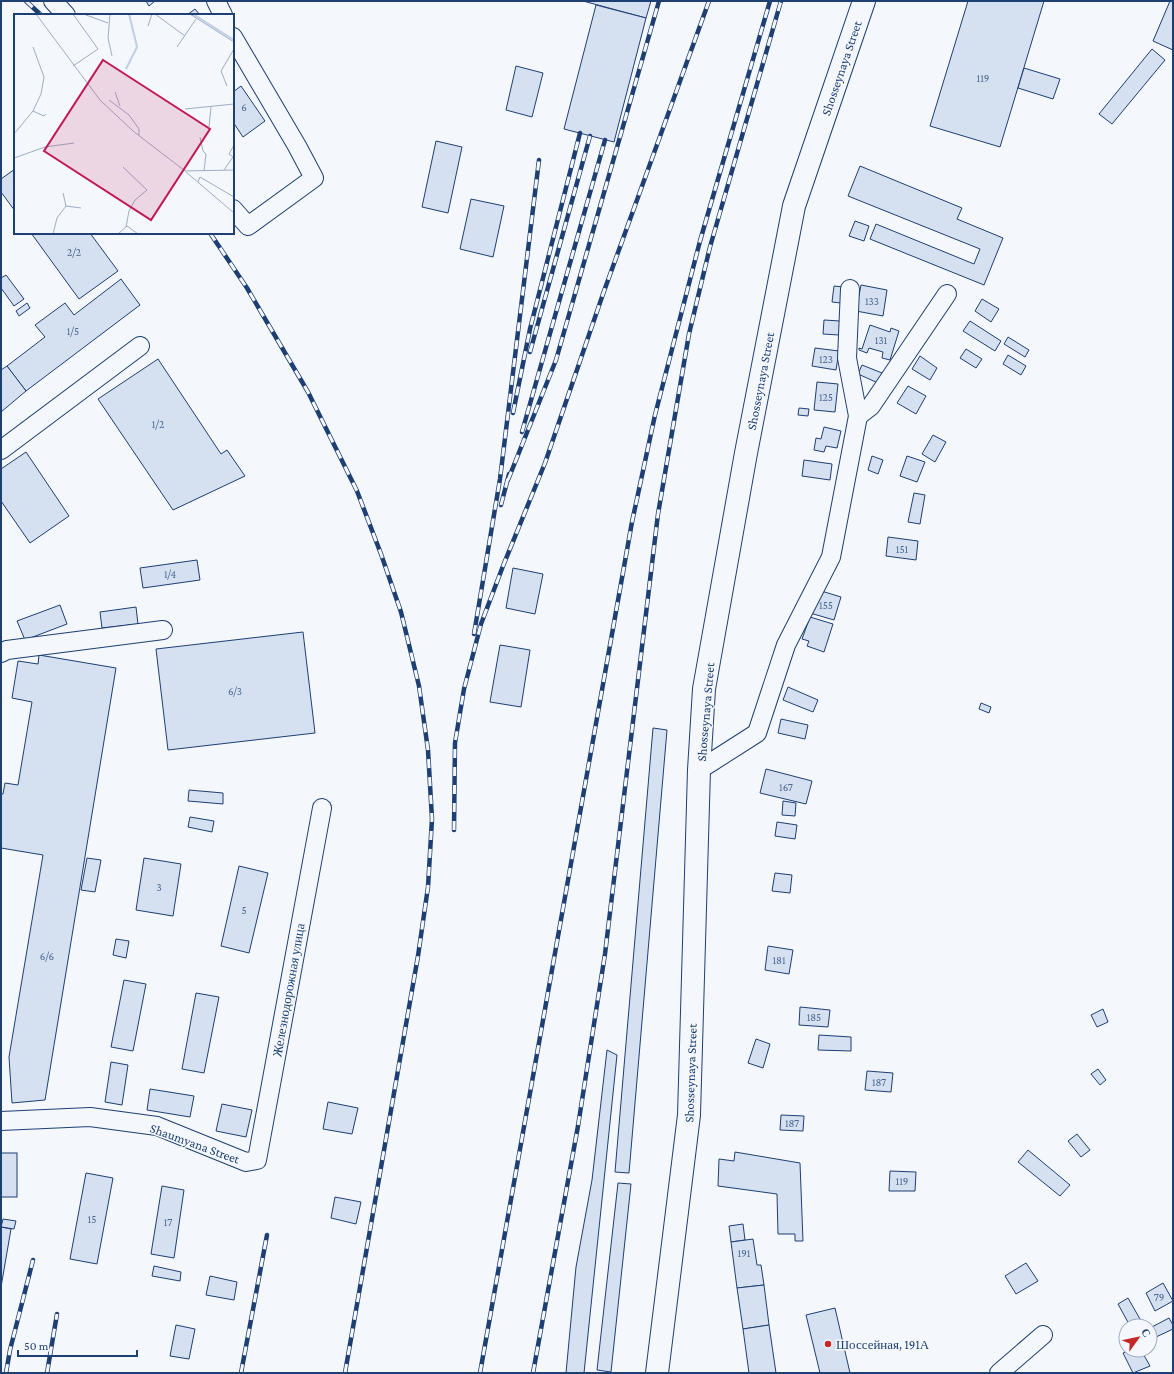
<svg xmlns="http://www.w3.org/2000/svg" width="1174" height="1374" font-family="'Crimson Pro',serif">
<rect width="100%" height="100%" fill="#f4f7fb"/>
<g fill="#d5e0f0" stroke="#1d3f73">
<polygon points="146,1 155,1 149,6"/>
<polygon points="583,1 651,1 646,18"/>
<polygon points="968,1 1044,1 1000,147 930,126"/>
<polygon points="1170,1 1173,1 1173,50 1153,41"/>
<polygon points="596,5 646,18 614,142 564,129"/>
<polygon points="195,9 200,15 187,15"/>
<polygon points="1152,49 1165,60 1112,124 1099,114"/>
<polygon points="516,66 543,73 532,117 506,110"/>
<polygon points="1024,68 1060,79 1053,99 1018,88"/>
<polygon points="241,86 265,121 243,137 233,122 233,92"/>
<polygon points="436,141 462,147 448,213 422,207"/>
<polygon points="860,166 962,208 957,219 1003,238 984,285 870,239 876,224 974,264 980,249 848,196"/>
<polygon points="15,169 15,211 1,192 1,179"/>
<polygon points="471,199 504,206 493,257 460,249"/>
<polygon points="855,221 869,226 864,241 849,236"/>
<polygon points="31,233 90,233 118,271 79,299"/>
<polygon points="6,275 24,299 14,306 1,288 1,278"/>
<polygon points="121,279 140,305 26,391 7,366 45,337 35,325 65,303 74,315"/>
<polygon points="861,285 887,290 883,316 856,311"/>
<polygon points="834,286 843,287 841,303 832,302"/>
<polygon points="982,299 999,309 991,322 975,311"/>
<polygon points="27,303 30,308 19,316 16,311"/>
<polygon points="824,320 840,321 839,335 823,334"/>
<polygon points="970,321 1001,341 995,351 963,331"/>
<polygon points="870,325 890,332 891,328 899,331 890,360 882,358 883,352 869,348 867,353 859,350 859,348 862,349"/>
<polygon points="1008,337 1029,350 1025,357 1004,344"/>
<polygon points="815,348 839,351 836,370 812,366"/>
<polygon points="966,349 982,359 976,368 960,358"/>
<polygon points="1008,355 1026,366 1021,375 1003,364"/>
<polygon points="920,356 937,368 930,380 912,369"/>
<polygon points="158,359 221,454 227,450 245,476 173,510 98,399"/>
<polygon points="862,365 882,373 878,383 858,374"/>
<polygon points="7,366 26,391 1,412 1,370"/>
<polygon points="817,382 838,384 835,412 814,410"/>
<polygon points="908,386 926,396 916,414 897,403"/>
<polygon points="799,408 809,409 808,416 798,415"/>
<polygon points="824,427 841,431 837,448 826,446 824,452 814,450 816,438 821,439"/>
<polygon points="933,435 946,442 935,462 922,454"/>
<polygon points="26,452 69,516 30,543 1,501 1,469"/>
<polygon points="872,456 883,460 878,474 868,470"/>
<polygon points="907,456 925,462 917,482 900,476"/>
<polygon points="804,460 832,464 830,480 802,476"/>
<polygon points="914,493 925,495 920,524 908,522"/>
<polygon points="888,537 918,541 916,560 886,556"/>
<polygon points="197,560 200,580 143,588 140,568"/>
<polygon points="513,568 543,574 535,614 506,608"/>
<polygon points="818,590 841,597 834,620 810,613"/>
<polygon points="60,605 67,624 25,640 17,621"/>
<polygon points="136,607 138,624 102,628 100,612"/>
<polygon points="810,617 833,624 824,652 807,646 809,641 802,639"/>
<polygon points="303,632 315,733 168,750 156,649"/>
<polygon points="500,645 530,650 521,707 490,702"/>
<polygon points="39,655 116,668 45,1100 12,1103 9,1057 43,855 1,848 1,794 3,794 5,783 18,785 32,702 12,698 18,661 38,664"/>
<polygon points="788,687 818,700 813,712 783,700"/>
<polygon points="981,703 991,707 989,713 979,709"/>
<polygon points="781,719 808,725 805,739 778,733"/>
<polygon points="653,728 667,730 629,1173 615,1172"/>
<polygon points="766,769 812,781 806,804 760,793"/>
<polygon points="189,790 223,793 223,804 188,801"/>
<polygon points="783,801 796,803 795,816 782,815"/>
<polygon points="190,817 214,821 212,832 188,827"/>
<polygon points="777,822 797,825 795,839 775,836"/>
<polygon points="87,858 101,860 95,892 81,890"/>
<polygon points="144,858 181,864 173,916 136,910"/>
<polygon points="239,866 268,873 249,953 221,946"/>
<polygon points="775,873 792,875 790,893 772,891"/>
<polygon points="116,939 129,941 126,958 113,955"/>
<polygon points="768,946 793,950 789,974 765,970"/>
<polygon points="124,980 146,984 133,1051 111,1047"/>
<polygon points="196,993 219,997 204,1073 182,1069"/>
<polygon points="800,1007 830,1010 828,1027 799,1025"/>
<polygon points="1103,1009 1108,1022 1097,1027 1091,1015"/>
<polygon points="819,1035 851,1037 851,1051 818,1050"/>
<polygon points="756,1039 770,1044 763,1068 748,1063"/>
<polygon points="607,1050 617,1055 584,1373 566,1373 576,1267 592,1180"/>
<polygon points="111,1062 128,1065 122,1105 105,1102"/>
<polygon points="1098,1069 1106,1080 1100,1085 1091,1074"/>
<polygon points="867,1071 893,1073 891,1092 865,1090"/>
<polygon points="150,1089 194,1096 190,1117 147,1110"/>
<polygon points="328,1102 358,1108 352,1134 323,1129"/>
<polygon points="222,1104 252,1110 246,1137 216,1131"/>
<polygon points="781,1115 804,1116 803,1131 780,1130"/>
<polygon points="1077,1134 1090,1150 1081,1157 1068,1141"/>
<polygon points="1028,1150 1070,1185 1060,1196 1018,1162"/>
<polygon points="735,1152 800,1163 803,1241 795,1241 795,1234 778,1234 777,1194 718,1186 719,1159 734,1161"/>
<rect x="1" y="1153" width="16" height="44"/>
<polygon points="890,1171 916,1172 915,1191 889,1191"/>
<polygon points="86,1173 113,1178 97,1264 70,1259"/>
<polygon points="618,1183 631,1184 611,1372 597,1370"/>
<polygon points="162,1186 184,1190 174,1258 151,1254"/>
<polygon points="335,1197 361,1202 356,1224 331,1218"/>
<polygon points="3,1219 16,1221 14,1229 1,1227"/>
<polygon points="743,1224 745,1240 731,1242 729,1226"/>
<polygon points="1,1227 11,1229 1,1287"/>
<polygon points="753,1239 757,1265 761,1265 764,1285 737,1288 731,1242"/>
<polygon points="1026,1263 1038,1281 1016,1294 1005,1276"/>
<polygon points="154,1266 181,1272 180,1281 152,1276"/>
<polygon points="210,1276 237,1282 234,1300 206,1295"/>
<polygon points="1163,1283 1173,1301 1155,1311 1146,1293"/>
<polygon points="764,1285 769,1325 743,1329 737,1288"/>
<polygon points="1128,1298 1144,1326 1130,1326 1118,1304"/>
<polygon points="835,1308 850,1373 820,1373 806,1315"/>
<polygon points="1169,1318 1173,1325 1173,1329 1154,1338 1150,1328"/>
<polygon points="176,1325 195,1329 189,1359 170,1356"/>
<polygon points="769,1325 776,1373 749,1373 743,1329"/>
<polygon points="1130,1350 1141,1350 1150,1366 1133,1373 1123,1353"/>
</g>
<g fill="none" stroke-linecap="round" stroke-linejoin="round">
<defs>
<g id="minor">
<polyline points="53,1 66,15"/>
<polyline points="216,1 223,15"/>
<polyline points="233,37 297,146 314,178 248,226 233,209"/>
<polyline points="858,416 871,406 947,294"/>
<polyline points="1,450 140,346"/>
<polyline points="1,653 7,650 163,630"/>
<polyline points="699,770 757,733 786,645 831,557 858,416 847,358 850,289"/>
<polyline points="1,1121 90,1117 157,1126 246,1162 257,1160 322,808"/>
<polyline points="999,1373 1043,1335"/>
</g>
<polyline id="major" points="657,1373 689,1115 699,770 704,689 746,453 794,206 864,1"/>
</defs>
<use href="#minor" stroke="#1d3f73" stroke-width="20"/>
<use href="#major" stroke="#1d3f73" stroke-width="24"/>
<use href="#minor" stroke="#f4f7fb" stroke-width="18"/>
<use href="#major" stroke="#f4f7fb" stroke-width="22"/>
<defs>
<g id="rail">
<polyline points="26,1 41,15"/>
<polyline points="210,233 247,288 308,392 357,491 381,554 401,612 419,686 428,750 432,819 428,887 418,956 345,1373"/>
<polyline points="530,352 590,136"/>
<polyline points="513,413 530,329 580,133"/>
<polyline points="522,432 605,140"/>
<polyline points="508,480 556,360 659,1"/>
<polyline points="501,505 509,474"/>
<polyline points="474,634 500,479 539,160"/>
<polyline points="454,830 455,743 464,689 481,624 503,566 545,463 603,294 709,1"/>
<polyline points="6,1373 10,1350 33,1260"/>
<polyline points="47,1373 57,1314"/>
<polyline points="241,1373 267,1235"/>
<polyline points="480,1373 632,522 655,415 700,241 770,1"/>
<polyline points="533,1373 578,1126 605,954 658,514 689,334 710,247 781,1"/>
</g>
</defs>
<use href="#rail" stroke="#1d3f73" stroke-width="4.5"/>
<use href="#rail" stroke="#f4f7fb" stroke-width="3" stroke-dasharray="9" stroke-linecap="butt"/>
</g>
<circle fill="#c62828" stroke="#f4f7fb" stroke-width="1.5" cx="828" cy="1344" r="4"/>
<g text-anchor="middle" stroke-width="3" stroke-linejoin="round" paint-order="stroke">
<g font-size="11" fill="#4b6792">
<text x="983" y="82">119</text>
<text x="244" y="111">6</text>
<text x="74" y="256">2/2</text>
<text x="872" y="305">133</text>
<text x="73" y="335">1/5</text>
<text x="881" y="344">131</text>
<text x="826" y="363">123</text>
<text x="826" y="401">125</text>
<text x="158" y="428">1/2</text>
<text x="902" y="553">151</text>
<text x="170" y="578">1/4</text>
<text x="826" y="609">155</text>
<text x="235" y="695">6/3</text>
<text x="786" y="791">167</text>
<text x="159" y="891">3</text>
<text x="244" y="914">5</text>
<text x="47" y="960">6/6</text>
<text x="779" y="964">181</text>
<text x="814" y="1021">185</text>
<text x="879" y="1086">187</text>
<text x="792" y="1127">187</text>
<text x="902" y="1185">119</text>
<text x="92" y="1223">15</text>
<text x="168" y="1226">17</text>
<text x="744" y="1257">191</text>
<text x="1159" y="1301">79</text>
</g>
<g font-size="13" fill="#1d3f73" stroke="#f4f7fb">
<text transform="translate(841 68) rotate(-71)" y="5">Shosseynaya Street</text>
<text transform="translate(760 381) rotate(-79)" y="5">Shosseynaya Street</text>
<text transform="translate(705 712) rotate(-85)" y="5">Shosseynaya Street</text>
<text transform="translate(288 990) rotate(-80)" y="5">Железнодорожная улица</text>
<text transform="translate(690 1073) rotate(-88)" y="5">Shosseynaya Street</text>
<text transform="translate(195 1143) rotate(20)" y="5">Shaumyana Street</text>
</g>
<g font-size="13" fill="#1d3f73" stroke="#f4f7fb" text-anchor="start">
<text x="836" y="1349">Шоссейная, 191А</text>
</g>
</g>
<g transform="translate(14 14)">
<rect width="220" height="220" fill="#f4f7fb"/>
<path fill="none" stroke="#bed0e5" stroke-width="2" d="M 179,0 L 220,26M 112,55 L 123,33 L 115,0"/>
<path fill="none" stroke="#9eadc5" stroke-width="1" d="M 22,0 L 86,86 L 119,117 L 171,157 L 220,156M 59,0 L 84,35 L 59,52M 96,0 L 94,24 L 98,42M 141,0 L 171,22M 176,0 L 220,28M 72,1 L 94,9M 134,12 L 138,0M 19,33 L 30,63 L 27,80 L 19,97M 163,33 L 182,5M 213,72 L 207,57 L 220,35M 101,78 L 106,92M 95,86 L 115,101 L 125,115 L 125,121M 171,95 L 220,90M 195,113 L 197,93M 0,120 L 19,97 L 30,102 L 32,100M 186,123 L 189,137 L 192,140 L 190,157M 0,144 L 31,133 L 60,129M 109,153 L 133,176 L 121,186 L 115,197 L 112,213M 210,156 L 219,143 L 215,140 L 220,131M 172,158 L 220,199M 184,168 L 186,163 L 220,183M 49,179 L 52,192M 39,220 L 43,204 L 52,192 L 67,194M 104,220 L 113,212 L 124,220"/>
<path fill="#c2185b" fill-opacity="0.15" stroke="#c2185b" stroke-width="2" d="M 89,46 L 196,115 L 137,206 L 30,137 Z"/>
<rect width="220" height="220" fill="none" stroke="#1d3f73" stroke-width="2"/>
</g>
<rect width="1174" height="1374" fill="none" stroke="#1d3f73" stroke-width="4"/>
<g transform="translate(1138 1338) rotate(57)"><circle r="19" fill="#f4f7fb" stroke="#9eadc5"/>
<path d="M0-3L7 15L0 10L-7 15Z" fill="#c62828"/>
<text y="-6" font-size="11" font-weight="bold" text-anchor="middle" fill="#1d3f73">С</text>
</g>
<path d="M18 1350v6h119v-6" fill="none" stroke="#1d3f73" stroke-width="2"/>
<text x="24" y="1350" font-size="12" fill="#1d3f73" stroke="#f4f7fb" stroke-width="3" paint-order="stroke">50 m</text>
</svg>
